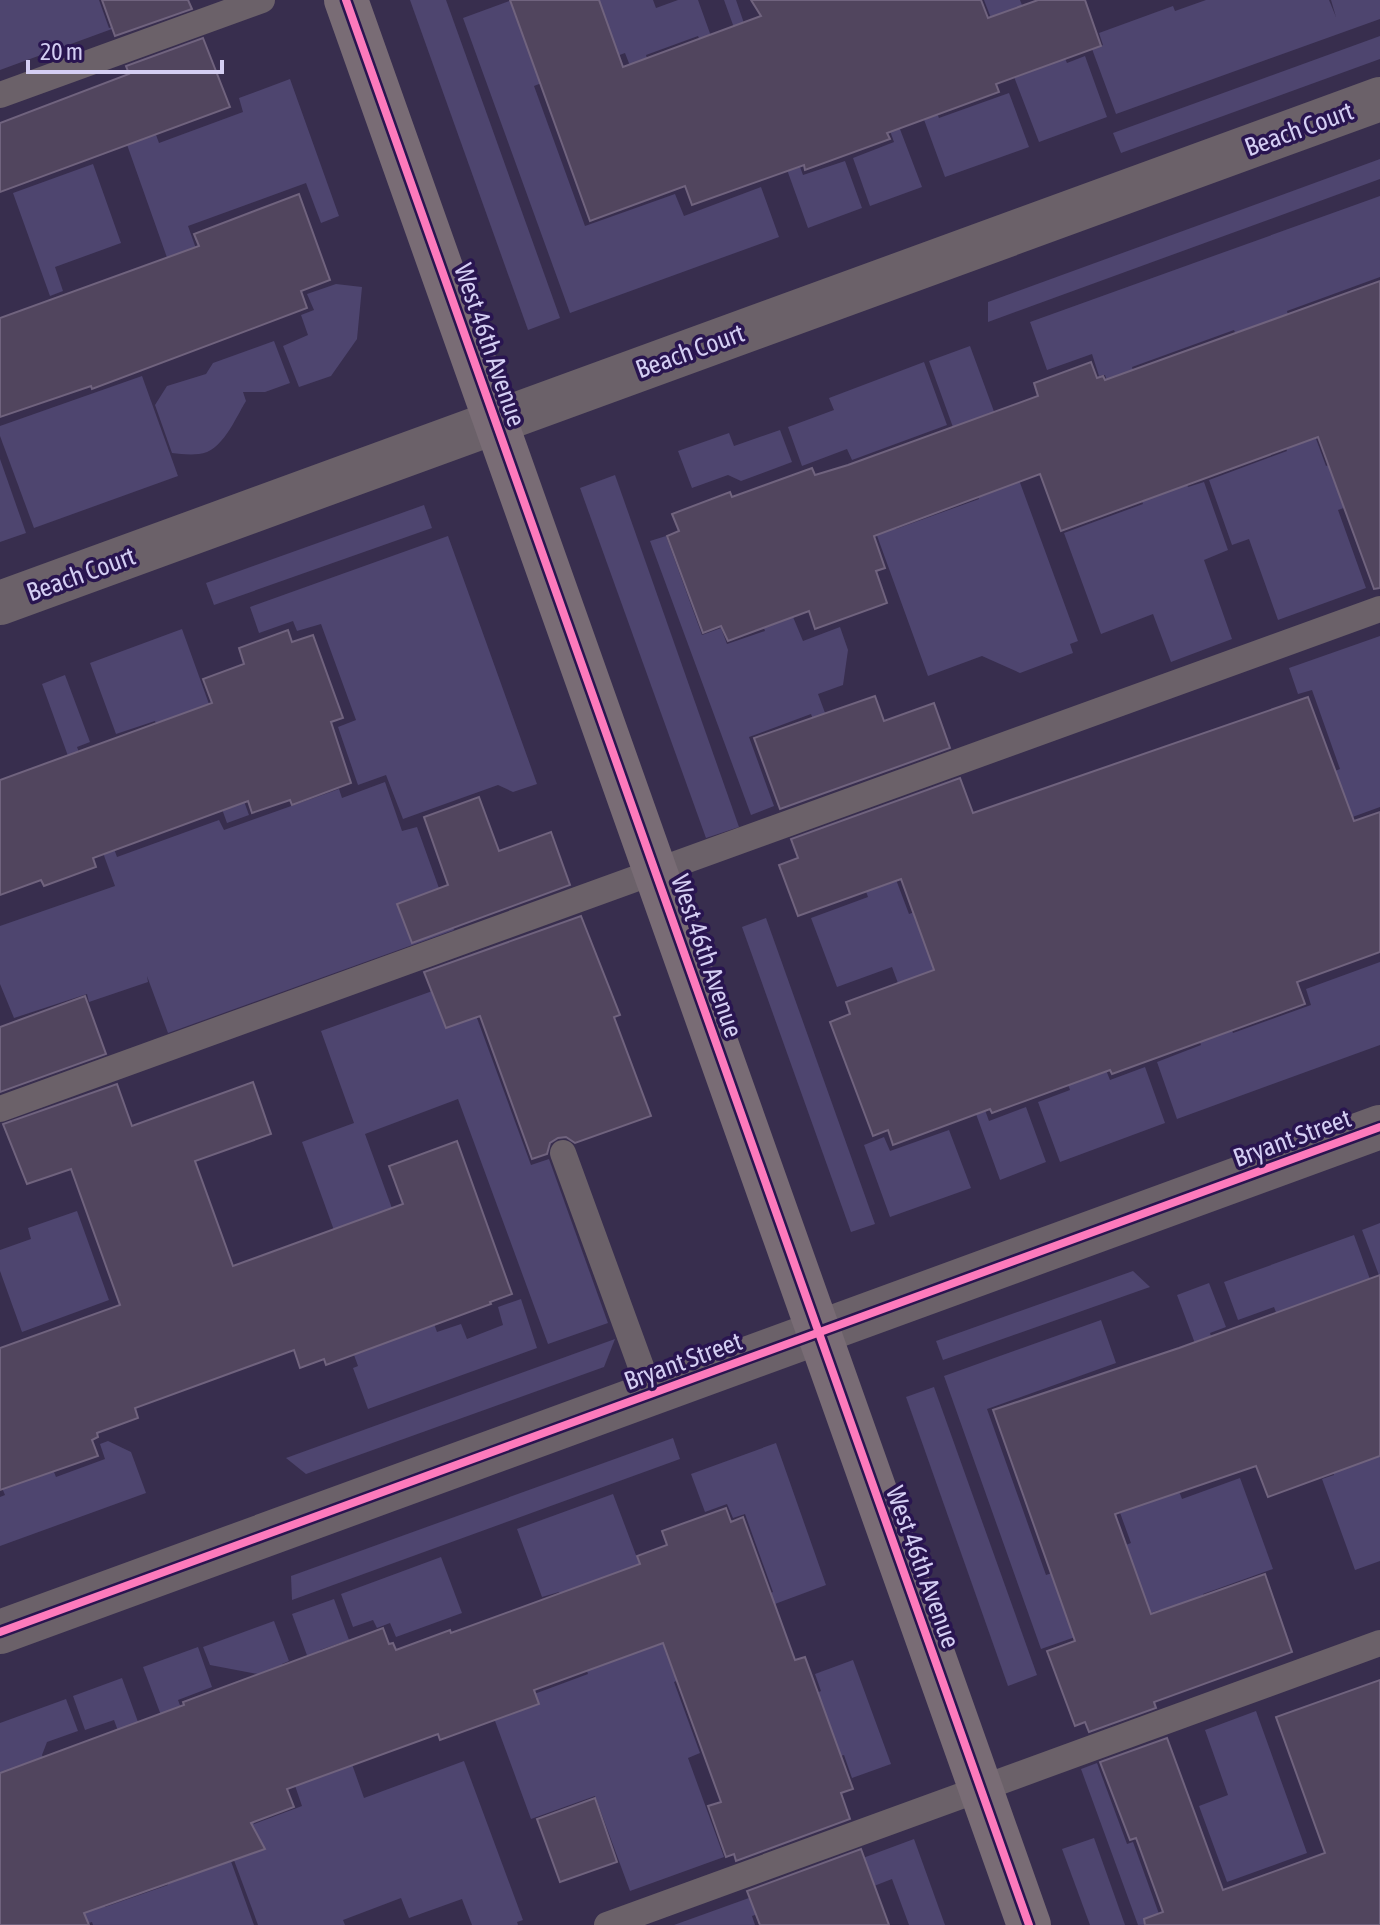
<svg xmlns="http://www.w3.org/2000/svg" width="1380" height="1925" font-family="'Asap Condensed',sans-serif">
<rect width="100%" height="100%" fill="#382e4e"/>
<g fill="#4e456f">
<polygon points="0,0 99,0 109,28 191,0 0,70"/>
<polygon points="410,0 446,0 560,318 528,330"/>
<polygon points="512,0 564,74 534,86 585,226 675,194 684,216 761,187 779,237 570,313 463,18"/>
<polygon points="547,0 653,0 656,8 678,0 698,0 712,39 701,43 698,36 646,55 651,70 634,76 625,53 573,72"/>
<polygon points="724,0 736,0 747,32 737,36"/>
<polygon points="984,0 1020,0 1032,31 1001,44"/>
<polygon points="1206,0 1329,0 1336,17 1331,0 1380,0 1380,19 1116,114 1092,49 1103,45 1099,33 1173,6 1175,11"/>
<polygon points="1380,36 1380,59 1121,153 1113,133"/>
<polygon points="753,37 803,175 845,161 862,208 808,228 741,42"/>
<polygon points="1003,48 1061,50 1067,63 1085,56 1107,117 1039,142"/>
<polygon points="290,79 339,216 321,223 306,183 188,226 204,271 170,266 108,91 136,81 159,143 243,112 239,98"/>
<polygon points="1009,93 1029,147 945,177 919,106 932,101 939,118"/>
<polygon points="887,95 922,187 870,206 853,158 894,142 878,98"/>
<polygon points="1380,159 1380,179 988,322 988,302"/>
<polygon points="93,164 121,243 55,267 63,291 50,296 13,193"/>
<polygon points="1380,196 1380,277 1287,311 1293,334 1240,345 1234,330 1132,367 1142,399 1117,408 1105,375 1099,376 1092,354 1047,370 1030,322"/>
<polygon points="336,284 362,287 357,339 331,376 299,387 283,346 308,335 301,315 314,310 307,294"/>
<path d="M 274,341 L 290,383 L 265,392 L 243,392 L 246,401 C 235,419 222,452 199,454 C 190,455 180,454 172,453 L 155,405 L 167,386 L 206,374 L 213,363 Z"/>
<polygon points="970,346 1078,641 1070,644 1073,653 1020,673 982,656 928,676 872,522 890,515 896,529 979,499 929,361"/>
<polygon points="924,362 947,425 852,460 847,449 802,466 788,427 834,410 829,398"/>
<polygon points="142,376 178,476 34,528 0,436 0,426"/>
<polygon points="1304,406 1326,466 1380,447 1380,495 1338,510 1366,588 1278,620 1249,539 1232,545 1209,480 1287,451 1275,417"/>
<polygon points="1110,414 1179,464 1188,487 1204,482 1228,550 1204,560 1232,639 1171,662 1153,614 1101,634 1064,533 1143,504"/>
<polygon points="780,430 792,462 741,481 728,475 692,488 678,451 729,433 734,446"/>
<polygon points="0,459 26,533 0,542"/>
<polygon points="615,475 739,827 706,838 580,488"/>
<polygon points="424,505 432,528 214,605 206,583"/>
<polygon points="448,536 537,784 513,792 498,785 403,819 386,775 358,785 338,727 356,720 321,624 297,631 293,621 259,633 250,607"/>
<polygon points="666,536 702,635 721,628 727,644 765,631 760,616 788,605 803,641 840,627 848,650 843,685 818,694 850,780 837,784 811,714 749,737 774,806 751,815 650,541"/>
<polygon points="182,629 249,815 227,823 195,734 164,745 155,721 116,734 90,663"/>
<polygon points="1380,636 1380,807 1347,819 1330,773 1340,769 1312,690 1298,694 1289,668"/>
<polygon points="65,675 90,742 77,747 117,857 219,820 224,830 339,789 342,798 385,782 402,831 417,827 454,930 168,1033 147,976 148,982 89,1002 87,994 14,1018 0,984 0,926 115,886 42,684"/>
<polygon points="878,832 909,914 968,893 937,980 989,1121 1026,1107 1046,1162 1000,1180 972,1103 902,994 892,967 837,987 811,918 868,897 849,843"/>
<polygon points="1154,916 1207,963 1233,1033 1311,1005 1306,989 1380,962 1380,1045 1177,1119 1157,1062 1201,1045"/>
<polygon points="766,918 875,1224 851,1232 742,927"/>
<polygon points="463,980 531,1165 549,1159 608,1323 548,1344 458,1099 365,1134 437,1332 461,1324 467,1339 503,1325 498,1307 521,1299 537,1348 368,1409 353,1368 358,1366 354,1355 376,1346 302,1142 354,1123 321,1031"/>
<polygon points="1102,1060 1110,1080 1145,1067 1165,1123 1060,1162 1038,1102 1070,1090 1064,1073"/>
<polygon points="949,1130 971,1188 890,1217 864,1145 884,1137 890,1151"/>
<polygon points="77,1211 109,1300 22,1332 0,1271 0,1250 31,1239 28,1228"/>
<polygon points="1380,1223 1380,1278 1362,1230"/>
<polygon points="1354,1235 1375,1293 1281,1326 1274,1307 1238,1320 1224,1282"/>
<polygon points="1133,1271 1150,1287 943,1360 936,1341"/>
<polygon points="1209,1283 1226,1327 1210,1333 1217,1355 1239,1462 1177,1295"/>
<polygon points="1101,1320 1116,1363 987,1409 1046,1575 1055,1572 1078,1636 1041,1649 944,1376"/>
<polygon points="615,1339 604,1367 306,1474 286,1458"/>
<polygon points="1074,1386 1173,1475 1182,1499 1240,1478 1273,1569 1203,1594 1221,1650 1186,1685 1159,1610 1133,1619 1059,1570 1131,1543"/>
<polygon points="934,1387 1037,1675 1008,1686 906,1397"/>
<polygon points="1380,1398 1380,1561 1355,1570 1322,1479 1334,1475 1328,1456"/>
<polygon points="673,1438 680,1459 292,1600 291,1576"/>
<polygon points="108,1441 131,1452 146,1493 0,1546 0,1497 5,1495 0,1483 48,1457 56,1477 105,1459 100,1444"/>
<polygon points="776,1443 826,1585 748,1614 744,1604 773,1592 745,1514 733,1518 727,1504 705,1512 691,1474"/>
<polygon points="613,1494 645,1579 697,1673 674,1682 700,1753 688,1758 724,1857 630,1891 595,1796 531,1819 491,1710 588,1674 559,1592 542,1597 517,1529"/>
<polygon points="441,1557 462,1613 396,1637 390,1623 377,1628 373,1620 353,1627 341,1594"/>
<polygon points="334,1599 349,1640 320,1650 342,1752 292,1614"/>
<polygon points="274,1621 289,1661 282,1664 314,1752 258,1674 210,1665 203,1647"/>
<polygon points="198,1647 212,1687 178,1700 184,1716 199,1817 143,1667"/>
<polygon points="853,1660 891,1764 852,1778 844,1755 830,1759 810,1696 821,1691 815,1674"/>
<polygon points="122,1678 169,1807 121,1739 114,1720 85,1730 73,1696"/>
<polygon points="66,1699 78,1731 47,1742 42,1755 81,1866 89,1864 105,1907 168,1885 152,1840 215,1817 254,1925 93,1925 92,1922 82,1925 0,1830 0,1723"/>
<polygon points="1256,1711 1307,1853 1227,1882 1199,1806 1228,1795 1205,1730"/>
<polygon points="348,1753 364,1798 464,1761 523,1920 517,1922 518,1925 472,1925 462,1899 409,1918 401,1898 343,1920 345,1925 258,1925 222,1828 252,1817 254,1824 302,1806 291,1774"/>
<polygon points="1097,1763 1127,1844 1133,1842 1163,1925 1138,1925 1081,1769"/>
<polygon points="1094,1838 1125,1925 1090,1925 1062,1849"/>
<polygon points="914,1839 945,1925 909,1925 892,1879 874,1886 766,1894"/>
<polygon points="760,1894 767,1911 752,1916 755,1925 674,1925"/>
</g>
<g fill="#51455e" stroke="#70637e" stroke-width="2">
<polygon points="102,0 188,0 192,9 115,36"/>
<polygon points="510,0 599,0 623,67 761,16 751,0 981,0 988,18 1038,0 1085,0 1101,46 996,84 999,92 887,133 890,139 805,170 804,165 692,205 685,186 590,221"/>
<polygon points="203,38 230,107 0,192 0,123 129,74 126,66"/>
<polygon points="299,194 330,280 301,291 307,308 92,389 91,386 0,417 0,318 199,246 194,234"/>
<polygon points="1380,281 1380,588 1374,589 1318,437 1061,531 1040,474 874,536 885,568 876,571 887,603 815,629 809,611 728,641 721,626 703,633 667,536 679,531 672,514 730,492 732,497 812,468 815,475 848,465 1038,396 1034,383 1091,362 1097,378 1103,376 1105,380"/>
<polygon points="288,630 292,642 313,635 343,718 331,722 351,783 292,805 290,800 252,813 248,801 93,858 96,867 44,886 41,880 0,895 0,780 212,703 203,679 244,664 239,648"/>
<polygon points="875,696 884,721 934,703 950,748 780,809 754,738"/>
<polygon points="1308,697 1354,821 1380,812 1380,952 1297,982 1305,1004 1112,1074 1110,1070 992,1113 990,1109 893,1145 888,1130 873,1136 830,1022 850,1014 846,1002 934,970 901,879 798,916 779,865 798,858 791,839 960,778 973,813"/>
<polygon points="479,797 499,851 551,832 570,885 412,943 397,904 448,885 424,817"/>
<polygon points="581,916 620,1015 614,1017 651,1116 575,1143 566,1137 558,1138 550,1143 547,1154 532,1159 480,1016 446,1028 424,972"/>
<polygon points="85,996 106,1054 0,1092 0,1027"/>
<polygon points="253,1082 271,1134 195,1161 233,1266 403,1204 389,1166 457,1141 512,1294 490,1302 491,1304 326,1365 324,1359 300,1368 294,1350 135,1408 138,1418 97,1433 98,1437 92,1440 98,1456 0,1490 0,1348 120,1305 71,1169 27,1184 3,1124 117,1084 132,1126"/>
<polygon points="1380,1275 1380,1456 1268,1497 1256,1466 1115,1514 1151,1614 1265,1574 1292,1652 1154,1702 1156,1708 1089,1732 1085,1722 1075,1726 1047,1651 1075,1641 993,1410 1179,1348"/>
<polygon points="726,1508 731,1522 743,1517 795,1660 805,1657 853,1789 841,1793 850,1819 736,1861 734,1854 726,1857 708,1806 721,1802 663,1643 534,1690 539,1704 440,1740 438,1734 287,1789 294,1807 251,1823 265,1849 84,1913 89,1925 0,1925 0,1773 184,1705 183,1702 383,1628 389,1644 393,1643 396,1650 450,1630 451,1633 640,1564 637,1556 667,1545 662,1531"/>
<polygon points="1380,1680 1380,1925 1145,1925 1144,1919 1163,1912 1136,1838 1130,1840 1100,1762 1167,1738 1223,1890 1325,1853 1276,1717"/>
<polygon points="595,1798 617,1862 560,1882 537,1819"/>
<polygon points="861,1849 889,1925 760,1925 747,1891"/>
</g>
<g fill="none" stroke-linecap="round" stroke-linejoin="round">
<g stroke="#6b6169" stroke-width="26">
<polyline points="0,95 262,0"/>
<polyline points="0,1109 1380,609"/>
<polyline points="563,1153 651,1394"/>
<polyline points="607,1925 1380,1643"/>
</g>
<g stroke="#6b6169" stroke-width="44">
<polyline points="0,603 1380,99"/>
<polyline points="0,1632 1380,1127"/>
</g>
<polyline stroke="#796c75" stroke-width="44" points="346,0 1029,1925"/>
<defs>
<g id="cycleway">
<polyline points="346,0 1029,1925"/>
<polyline points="0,1632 1380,1127"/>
</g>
</defs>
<use href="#cycleway" stroke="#291550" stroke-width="13"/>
<use href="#cycleway" stroke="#fd7abc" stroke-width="8"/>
</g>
<g text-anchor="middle" stroke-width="7" stroke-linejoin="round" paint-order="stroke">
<g font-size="26" fill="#d4cef3" stroke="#291550">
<text transform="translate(1299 129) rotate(-20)" y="9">Beach Court</text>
<text transform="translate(490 345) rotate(71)" y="9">West 46th Avenue</text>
<text transform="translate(690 351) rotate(-20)" y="9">Beach Court</text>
<text transform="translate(81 574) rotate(-20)" y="9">Beach Court</text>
<text transform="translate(707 956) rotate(71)" y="9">West 46th Avenue</text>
<text transform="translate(1292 1138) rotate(-20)" y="9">Bryant Street</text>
<text transform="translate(683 1361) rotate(-20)" y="9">Bryant Street</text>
<text transform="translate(923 1567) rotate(70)" y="9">West 46th Avenue</text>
</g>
</g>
<path d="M28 60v12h194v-12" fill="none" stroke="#d4cef3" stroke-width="4"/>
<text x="40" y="60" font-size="24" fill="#d4cef3" stroke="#291550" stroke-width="6" paint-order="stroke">20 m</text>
</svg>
